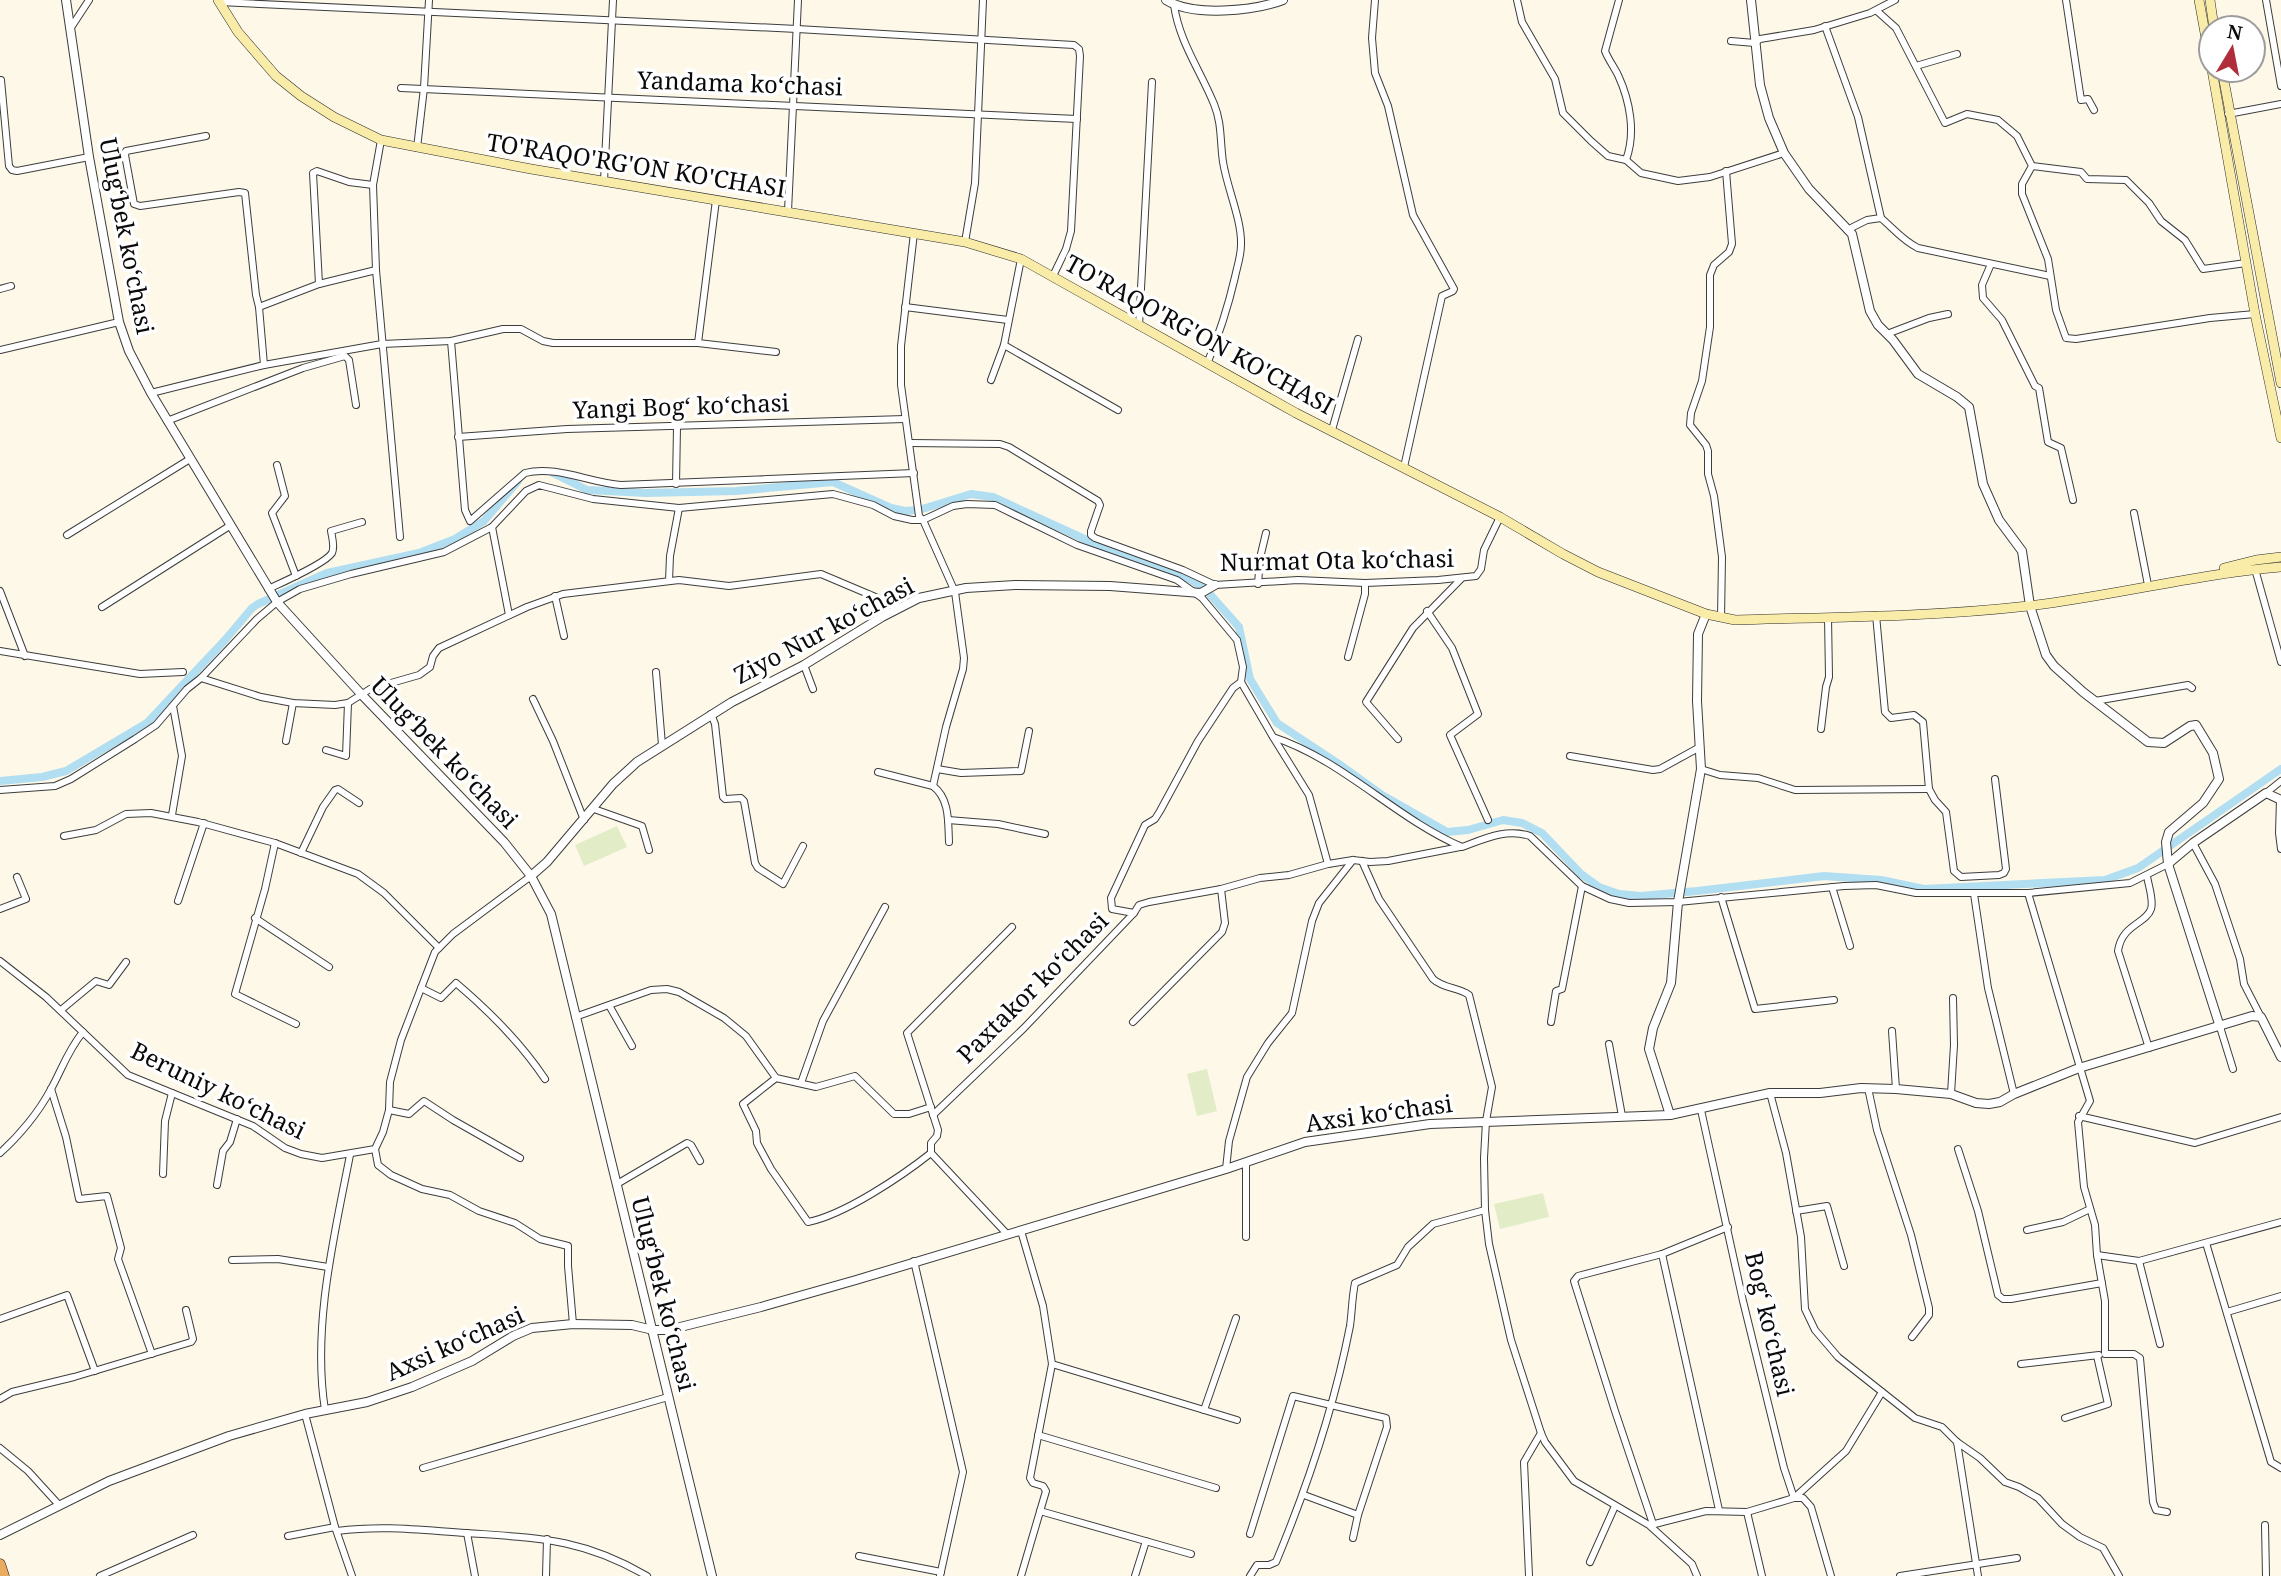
<svg xmlns="http://www.w3.org/2000/svg" width="2281" height="1576" font-family="'Noto Serif',serif">
<rect width="100%" height="100%" fill="#fef8e9"/>
<g fill="#e2edc7">
<polygon points="617,826 627,847 584,866 575,845"/>
<polygon points="1207,1069 1217,1111 1197,1116 1187,1074"/>
<polygon points="1543,1193 1549,1217 1500,1229 1494,1204"/>
</g>
<g fill="none" stroke-linecap="round" stroke-linejoin="round">
<g stroke="#b1def1" stroke-width="8">
<polyline points="553,473 587,490 646,493 736,491 833,482 891,508 905,511 919,510 971,494 993,497 1091,542 1190,579 1207,591 1239,627 1250,679 1277,723 1339,764 1382,795 1447,832 1468,830 1503,820 1522,823 1542,833 1581,874 1599,887 1619,894 1641,896 1697,891 1824,876 1881,880 1924,889 2105,880 2138,868 2281,769"/>
<polyline points="0,781 42,777 66,771 147,723 225,640 252,608 258,604 327,573 419,553 455,539 484,521 518,481"/>
</g>
<defs>
<g id="minor">
<polyline points="1375,0 1372,38 1375,73 1388,106 1413,215 1454,289 1453,291 1442,296 1404,467"/>
<polyline points="1517,0 1522,22 1555,79 1563,113 1591,141 1608,156 1626,160 1641,173 1678,181 1710,177 1784,153"/>
<path d="M 1619,0 L 1605,51 C 1608,59 1614,67 1618,75 C 1630,101 1636,133 1626,160"/>
<polyline points="2066,0 2081,100 2088,99 2094,110"/>
<polyline points="2266,0 2281,86"/>
<polyline points="219,2 797,29 1074,45 1079,49 1080,56 1071,231 1066,249 1053,276"/>
<path d="M 1174,5 C 1179,41 1200,70 1214,104 C 1222,123 1220,142 1223,162 C 1227,188 1242,220 1241,245 C 1241,256 1237,267 1235,277 C 1228,307 1219,335 1207,364"/>
<polyline points="1877,11 1896,28 1945,123 1967,114 1998,120 2017,136 2032,166 2022,184 2022,194 2048,259 2056,310 2066,338 2076,339 2210,318 2255,314"/>
<path d="M 1825,26 L 1858,117 L 1881,218 C 1894,229 1902,240 1918,248 L 2050,276"/>
<polyline points="70,29 89,0"/>
<polyline points="1731,41 1755,43 1760,39 1814,30 1870,13 1895,0"/>
<polyline points="1916,66 1957,54"/>
<polyline points="1,80 9,166 12,170 17,171 89,157"/>
<polyline points="401,88 1077,119"/>
<polyline points="2228,114 2281,104"/>
<polyline points="206,136 126,151 125,155 134,204 140,206 239,192 245,193 256,295 259,307 264,365"/>
<polyline points="381,140 373,185 376,270 400,537"/>
<polyline points="417,148 424,88 429,0"/>
<polyline points="2032,166 2081,172 2087,179 2126,180 2149,203 2161,221 2185,240 2203,269 2246,263"/>
<polyline points="604,181 613,0"/>
<polyline points="788,211 798,0"/>
<polyline points="1847,230 1867,220 1881,218"/>
<path d="M 914,233 L 901,346 L 901,385 L 919,516 L 923,520 L 955,592 L 964,658 L 963,669 L 946,727 L 933,786 C 950,799 948,822 949,842"/>
<polyline points="965,242 975,183 983,0"/>
<polyline points="1991,264 1982,285 1983,298 2002,320 2035,386 2039,388 2048,442 2061,448 2073,500"/>
<polyline points="319,284 313,173 317,171 349,182 373,185"/>
<polyline points="0,289 11,286"/>
<polyline points="259,307 319,284 376,270"/>
<polyline points="905,307 1008,320"/>
<polyline points="1139,326 1152,82"/>
<polyline points="1887,334 1929,318 1948,314"/>
<path d="M 451,341 L 465,510 L 470,521 L 525,473 C 556,465 590,483 621,485 L 914,473"/>
<polyline points="698,343 716,200"/>
<polyline points="1004,345 1118,410"/>
<polyline points="0,350 119,322"/>
<polyline points="991,380 1004,345 1021,259"/>
<polyline points="151,393 264,365 382,344 451,341 503,329 521,329 543,341 553,343 698,343 776,352"/>
<polyline points="167,421 303,368 345,356 349,360 356,405"/>
<polyline points="1332,430 1358,339"/>
<polyline points="458,437 567,429 905,419"/>
<polyline points="910,443 1000,444 1009,447 1098,501 1100,505 1091,531 1091,535 1095,538 1183,570 1215,585 1298,580 1365,583 1438,580 1476,576 1481,569 1484,550 1500,517"/>
<polyline points="277,465 285,496 272,513 296,576"/>
<polyline points="676,484 677,427"/>
<polyline points="2134,513 2148,585"/>
<polyline points="492,527 509,615"/>
<polyline points="67,535 190,459"/>
<polyline points="2255,569 2281,662"/>
<polyline points="669,581 670,556 679,508"/>
<polyline points="1258,584 1260,558 1266,533"/>
<path d="M 268,589 C 281,583 325,564 332,553 C 335,547 332,537 331,531 L 362,522"/>
<polyline points="0,591 25,656"/>
<polyline points="555,596 564,636"/>
<polyline points="102,607 231,525"/>
<polyline points="1427,611 1452,648 1478,714 1450,735 1488,820"/>
<polyline points="1876,615 1885,712 1891,718 1914,715 1923,722 1929,789 1935,800 1946,812 1954,871 1961,877 1999,875 2004,873 2006,869 1995,779"/>
<polyline points="1721,618 1722,557 1714,496 1708,474 1708,451 1706,445 1690,425 1691,413 1702,381 1710,327 1710,275 1714,265 1729,252 1732,244 1726,171"/>
<polyline points="0,651 140,674 183,672"/>
<polyline points="1348,657 1365,594 1365,583"/>
<polyline points="804,665 813,689"/>
<polyline points="656,672 662,745"/>
<polyline points="201,678 261,697 293,703 335,705 348,703 370,689 419,675 430,667 433,656 439,648 527,607 563,594 679,580 729,586 821,574 899,607"/>
<polyline points="533,699 553,741 584,820"/>
<polyline points="2095,701 2188,685 2192,688"/>
<polyline points="711,714 715,724 723,797 725,799 741,798 744,801 755,863 758,868 783,884 803,846"/>
<polyline points="1821,729 1826,687 1829,677 1828,617"/>
<polyline points="1273,737 1309,795 1328,864"/>
<polyline points="1398,739 1366,702 1413,628 1461,579"/>
<polyline points="286,741 293,703"/>
<polyline points="326,750 346,756 348,703"/>
<polyline points="1570,756 1653,770 1660,769 1700,747"/>
<polyline points="937,769 961,773 1021,771 1029,731"/>
<polyline points="1701,769 1720,775 1758,778 1795,790 1929,789"/>
<polyline points="878,772 933,786"/>
<path d="M 0,790 L 55,786 L 71,779 L 135,739 L 156,725 L 187,689 L 201,678 L 257,619 L 277,602 L 300,589 L 351,574 L 444,552 L 492,527 L 526,491 L 539,485 L 593,499 L 679,508 L 833,494 L 873,505 L 894,516 L 912,520 L 923,520 L 953,506 L 967,504 L 995,505 L 1077,545 L 1177,580 L 1202,598 L 1237,640 L 1243,667 L 1241,682 L 1273,737 C 1343,760 1395,818 1462,847 C 1484,839 1506,828 1530,836 L 1582,886 L 1610,899 L 1629,903 L 1678,902 L 1844,886 L 1876,885 L 1916,893 L 2028,893 L 2130,883 L 2168,864"/>
<polyline points="2266,793 2281,781"/>
<polyline points="2280,799 2279,833 2281,849"/>
<polyline points="594,809 642,826 649,850"/>
<polyline points="172,815 182,756 173,706"/>
<polyline points="948,820 998,824 1045,834"/>
<polyline points="64,836 96,830 126,814 151,813 198,822 275,843 358,874 384,893 439,948"/>
<polyline points="275,843 265,889 235,994 296,1024"/>
<polyline points="2193,843 2215,884 2240,959 2244,984 2261,1017"/>
<polyline points="301,853 323,807 335,790 338,789 359,803"/>
<path d="M 1362,861 L 1379,899 L 1433,979 C 1444,989 1458,987 1469,995 L 1492,1087 L 1486,1121 L 1484,1158 L 1485,1210 L 1489,1244 L 1511,1340 L 1541,1433 L 1545,1442 L 1574,1481 L 1649,1525 L 1692,1564 L 1697,1576"/>
<path d="M 2147,876 C 2148,884 2154,900 2151,909 C 2146,924 2122,924 2118,951 L 2149,1048"/>
<polyline points="1832,887 1850,946"/>
<polyline points="2028,893 2090,1101 2078,1122 2084,1187 2095,1225 2097,1255 2105,1301 2105,1354 2134,1354 2140,1358 2153,1502 2156,1510 2167,1512"/>
<polyline points="1974,894 1988,988 2014,1094"/>
<polyline points="1721,897 1755,1009 1834,1000"/>
<polyline points="178,901 204,823"/>
<polyline points="0,909 26,899 17,877"/>
<polyline points="1134,913 1139,905 1149,902 1221,889 1260,878 1289,875 1328,864 1353,860 1370,862 1388,861 1460,847"/>
<polyline points="255,918 329,967"/>
<polyline points="0,961 46,997 128,1075 253,1126 285,1148 301,1154 322,1158 375,1149 383,1132 389,1110 390,1082 401,1040 435,952 453,934 531,876"/>
<path d="M 421,988 L 441,998 L 456,983 C 489,1011 521,1043 545,1079"/>
<polyline points="610,1007 632,1046"/>
<polyline points="61,1010 96,981 109,985 126,962"/>
<polyline points="575,1017 651,990 667,989 679,992 724,1018 746,1036 776,1078 816,1087 855,1076 894,1114 909,1114 931,1107"/>
<polyline points="1133,1022 1222,932 1225,923 1221,889"/>
<polyline points="1551,1022 1556,991 1562,989 1582,886"/>
<polyline points="2220,1027 2233,1069"/>
<polyline points="1892,1031 1896,1089"/>
<polyline points="1609,1044 1622,1116"/>
<path d="M 776,1078 L 743,1104 L 756,1131 L 757,1143 L 771,1169 L 808,1222 C 844,1215 902,1176 931,1153"/>
<polyline points="801,1083 823,1021 885,907"/>
<polyline points="1868,1088 1877,1130 1911,1235 1929,1308 1929,1315 1912,1337"/>
<polyline points="51,1089 66,1137 79,1199 107,1196 121,1248 118,1259 152,1354"/>
<polyline points="1770,1093 1786,1153 1801,1237 1805,1309 1815,1330 1838,1357 1915,1418 1942,1427 1957,1442 1980,1458 2005,1482 2019,1487 2038,1498 2062,1524 2080,1537 2103,1548 2119,1576"/>
<polyline points="1951,1094 1954,1045 1953,998"/>
<polyline points="389,1110 409,1114 424,1101 453,1120 520,1158"/>
<polyline points="1701,1110 1743,1301 1784,1468 1794,1498"/>
<polyline points="933,1115 1024,1028 1134,913 1112,909 1111,898 1145,825 1155,819 1160,811 1198,741 1233,688 1241,682"/>
<polyline points="2079,1116 2195,1143 2281,1117"/>
<polyline points="375,1149 378,1165 391,1175 422,1189 450,1195 479,1211 515,1223 540,1239 568,1246 568,1266 573,1324"/>
<polyline points="1958,1149 1978,1211 1998,1295 2003,1299 2011,1299 2102,1283"/>
<path d="M 0,1153 C 19,1136 39,1112 51,1089 C 62,1069 68,1050 83,1032"/>
<polyline points="1246,1162 1246,1237"/>
<polyline points="1226,1169 1229,1141 1247,1077 1268,1043 1292,1013 1312,921 1319,903 1353,860"/>
<polyline points="163,1174 165,1121 172,1093"/>
<polyline points="617,1184 687,1143 691,1145 700,1161"/>
<polyline points="217,1185 223,1151 230,1142 237,1119"/>
<polyline points="1796,1211 1827,1206 1844,1266"/>
<polyline points="2027,1230 2063,1222 2090,1209"/>
<polyline points="1021,1231 1043,1306 1052,1364 1030,1478 1033,1483 1043,1486 1046,1491 1021,1576"/>
<polyline points="1007,1234 931,1153 931,1143 937,1136 938,1130 907,1033 1012,927"/>
<polyline points="2206,1243 2271,1462 2281,1468"/>
<polyline points="1662,1254 1719,1510"/>
<polyline points="2097,1255 2139,1261 2281,1222"/>
<polyline points="232,1260 278,1259 328,1267"/>
<polyline points="914,1261 963,1472 940,1576"/>
<polyline points="2139,1261 2160,1344"/>
<polyline points="2227,1312 2281,1296"/>
<polyline points="0,1319 67,1295 95,1371"/>
<polyline points="1052,1364 1237,1420"/>
<polyline points="2021,1364 2099,1355"/>
<polyline points="0,1399 12,1392 74,1377 191,1342 193,1339 186,1310"/>
<path d="M 325,1410 C 312,1327 334,1237 350,1155"/>
<polyline points="1204,1410 1236,1318"/>
<polyline points="305,1414 335,1527 352,1576"/>
<polyline points="2065,1418 2108,1404 2097,1356"/>
<polyline points="1038,1435 1216,1488"/>
<polyline points="1957,1442 1978,1576"/>
<polyline points="0,1448 28,1471 59,1505"/>
<polyline points="423,1468 668,1397"/>
<polyline points="1794,1498 1803,1498 1811,1507 1831,1576"/>
<polyline points="1040,1511 1191,1554"/>
<polyline points="1747,1512 1762,1576"/>
<polyline points="1653,1524 1615,1411 1574,1281 1578,1276 1662,1254 1728,1227"/>
<polyline points="1651,1525 1706,1511 1747,1512 1794,1498 1846,1451 1882,1392"/>
<polyline points="2265,1525 2266,1576"/>
<path d="M 337,1531 C 383,1525 420,1530 466,1533 C 538,1538 582,1538 647,1576"/>
<polyline points="467,1533 475,1576"/>
<polyline points="1250,1534 1293,1396 1386,1418 1387,1427 1358,1515 1304,1495"/>
<polyline points="288,1536 335,1527"/>
<polyline points="1353,1538 1358,1515"/>
<polyline points="859,1556 941,1572"/>
<polyline points="1590,1562 1615,1506"/>
<polyline points="100,1576 193,1535"/>
<polyline points="546,1576 547,1539"/>
<polyline points="1135,1576 1146,1541"/>
<path d="M 1250,1576 L 1257,1565 L 1269,1565 L 1276,1562 C 1308,1485 1334,1408 1350,1326 C 1352,1312 1352,1297 1355,1283 L 1397,1265 L 1408,1247 L 1433,1224 L 1485,1210"/>
<polyline points="1529,1576 1524,1462 1541,1433"/>
<polyline points="1900,1576 2017,1558"/>
</g>
<g id="tertiary">
<polyline points="66,0 89,157 119,322 129,351 151,393 277,602 362,695 504,842 531,876 551,914 712,1576"/>
<path d="M 1166,0 C 1193,17 1254,11 1283,0"/>
<polyline points="1751,0 1760,85 1769,118 1784,153 1809,189 1852,234 1870,311 1878,325 1893,340 1918,374 1957,397 1969,407 1983,484 1999,520 2022,551 2030,606 2046,655 2054,666 2083,692 2148,742 2164,743 2190,726 2196,725 2213,753 2219,779 2203,803 2169,832 2166,842 2168,864 2220,1027"/>
<polyline points="2168,864 2193,843 2266,793 2281,800"/>
<polyline points="531,876 547,862 613,784 637,762 732,702 804,665 882,617 919,598 966,588 1015,585 1110,586 1201,593 1215,585"/>
<polyline points="1670,1115 1649,1049 1653,1028 1671,983 1678,902 1701,769 1697,701 1698,634 1706,614"/>
<polyline points="0,1535 109,1481 229,1436 305,1414 367,1402 412,1387 472,1361 513,1336 532,1328 573,1324 632,1325 653,1330 668,1330 761,1307 856,1280 1226,1169 1305,1142 1430,1124 1670,1115 1770,1093 1820,1093 1861,1088 1896,1089 1951,1094 1976,1103 1989,1104 2000,1102 2014,1094 2079,1068 2252,1016 2261,1017 2281,1057"/>
</g>
<g id="secondary">
<path d="M 218,0 L 238,32 L 276,76 L 301,96 L 334,117 L 381,140 L 531,169 L 965,242 L 1021,259 L 1296,413 L 1500,517 L 1563,554 L 1598,572 L 1706,614 L 1735,620 C 1833,617 1931,617 2028,606 C 2113,596 2196,574 2281,567"/>
<polyline points="2199,0 2211,66"/>
<polyline points="2210,0 2214,28"/>
<polyline points="2212,70 2255,314 2281,438"/>
<polyline points="2222,70 2281,383"/>
<polyline points="2224,568 2256,560 2281,557"/>
</g>
<polyline id="trunk" points="0,1564 4,1576"/>
</defs>
<use href="#minor" stroke="#3d3d3d" stroke-width="8"/>
<use href="#tertiary" stroke="#3d3d3d" stroke-width="10"/>
<use href="#secondary" stroke="#2c2c2c" stroke-width="10"/>
<use href="#trunk" stroke="#1b1b1b" stroke-width="11"/>
<use href="#minor" stroke="#fff" stroke-width="6"/>
<use href="#tertiary" stroke="#fff" stroke-width="8"/>
<use href="#secondary" stroke="#f9eba8" stroke-width="9"/>
<use href="#trunk" stroke="#ecac60" stroke-width="10"/>
</g>
<g text-anchor="middle" stroke-width="7" stroke-linejoin="round" paint-order="stroke">
<g font-size="24" fill="#0a0a0a" stroke="#fff">
<text transform="translate(740 84) rotate(2)" y="8">Yandama koʻchasi</text>
<text transform="translate(636 166) rotate(9)" y="8">TO'RAQO'RG'ON KO'CHASI</text>
<text transform="translate(126 236) rotate(79)" y="8">Ulugʻbek koʻchasi</text>
<text transform="translate(1199 335) rotate(29)" y="8">TO'RAQO'RG'ON KO'CHASI</text>
<text transform="translate(681 407) rotate(-2)" y="8">Yangi Bogʻ koʻchasi</text>
<text transform="translate(1337 561) rotate(-1)" y="8">Nurmat Ota koʻchasi</text>
<text transform="translate(824 631) rotate(-28)" y="8">Ziyo Nur koʻchasi</text>
<text transform="translate(444 753) rotate(46)" y="8">Ulugʻbek koʻchasi</text>
<text transform="translate(1033 988) rotate(-45)" y="8">Paxtakor koʻchasi</text>
<text transform="translate(218 1091) rotate(26)" y="8">Beruniy koʻchasi</text>
<text transform="translate(1379 1114) rotate(-8)" y="8">Axsi koʻchasi</text>
<text transform="translate(663 1294) rotate(76)" y="8">Ulugʻbek koʻchasi</text>
<text transform="translate(1769 1324) rotate(77)" y="8">Bogʻ koʻchasi</text>
<text transform="translate(455 1344) rotate(-24)" y="8">Axsi koʻchasi</text>
</g>
</g>
<g transform="translate(2232 49) rotate(10)"><circle r="33" fill="#ffffff" stroke="#9d9d9d" stroke-width="2"/>
<path d="M0-5L12 26L0 18L-12 26Z" fill="#b02d3c"/>
<text y="-10" font-size="19" font-weight="bold" text-anchor="middle" fill="#0a0a0a">N</text>
</g>
</svg>
